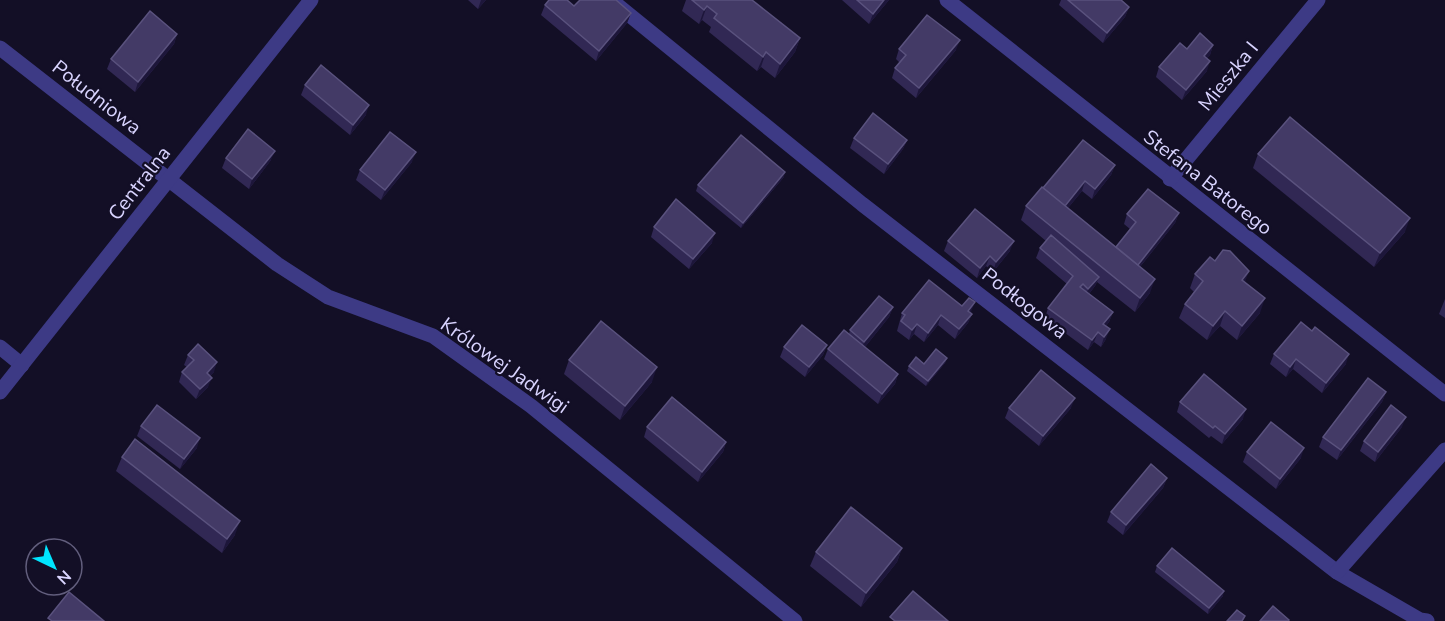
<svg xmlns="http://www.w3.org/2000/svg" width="1445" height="621" font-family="'Nunito Sans',sans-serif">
<rect width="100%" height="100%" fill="#130f26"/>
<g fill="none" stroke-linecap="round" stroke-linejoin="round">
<g stroke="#3d3a85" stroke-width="15">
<polyline points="611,0 862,204 1337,572 1420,620 1427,621"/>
<polyline points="947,0 1445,394"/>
<polyline points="0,48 277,264 328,297 433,336 531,406 795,621"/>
<polyline points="1170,179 1318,0"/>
<polyline points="0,347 22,365"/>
<polyline points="0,392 311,0"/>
<polyline points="1337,572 1445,450"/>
</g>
</g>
<g fill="#312854">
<polygon points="468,0 486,0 478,9"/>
<polygon points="686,0 752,0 800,38 795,52 775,78 761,67 757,71 709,32 711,27 702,20 699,24 682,11"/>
<polygon points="842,0 889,0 869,24"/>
<polygon points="1061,0 1121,0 1129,7 1125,17 1103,43 1059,5"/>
<polygon points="545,5 574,6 631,13 627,23 596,61 541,15"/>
<polygon points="177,34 174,44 135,92 107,69 111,59"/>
<polygon points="1213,45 1210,55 1207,58 1207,71 1182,100 1156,77 1159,67 1187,49"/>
<polygon points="899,49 956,50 916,98 892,78 895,68 900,63 896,59"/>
<polygon points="305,85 366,115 350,135 301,95"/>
<polygon points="854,138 907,140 903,149 884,174 850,148"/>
<polygon points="1258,154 1405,232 1374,267 1253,168"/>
<polygon points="226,158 271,160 249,189 222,168"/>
<polygon points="412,162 381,200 356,180 360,170"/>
<polygon points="1115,165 1111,175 1092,199 1082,191 1068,208 1116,247 1130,229 1124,224 1127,214 1179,213 1175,223 1140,267 1150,293 1135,312 1097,282 1095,286 1089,294 1113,312 1109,322 1106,326 1106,339 1101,347 1094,342 1088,350 1045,318 1048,308 1067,284 1036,258 1040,248 1046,241 1021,220 1026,206 1043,188"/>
<polygon points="784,177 741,228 696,191 698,185"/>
<polygon points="654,227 712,243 689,269 651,237"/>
<polygon points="948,241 1010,251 993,272 986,266 977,278 944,251"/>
<polygon points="1195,274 1245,282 1260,313 1237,340 1220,326 1207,340 1179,318 1185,304 1194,292 1190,288"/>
<polygon points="1445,299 1445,318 1439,314"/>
<polygon points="962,306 971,312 972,314 968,323 955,339 938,325 924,342 914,334 909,340 897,331 902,313"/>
<polygon points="893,307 889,317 865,347 898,374 895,384 878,404 824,359 828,349 849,334 850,330"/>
<polygon points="827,345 823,355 805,377 780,357 784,347"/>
<polygon points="1274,354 1346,364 1322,393 1293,369 1286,377 1270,364"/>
<polygon points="188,355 214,372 210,376 208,387 196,399 179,382 182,372 187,367 184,365"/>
<polygon points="947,358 945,363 926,386 907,371 909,366 924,364"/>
<polygon points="569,360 652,382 620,420 564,374"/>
<polygon points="1386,392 1382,402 1337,460 1319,447 1323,437"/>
<polygon points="1180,402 1243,419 1222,444 1211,436 1209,438 1177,412"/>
<polygon points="1009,408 1071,408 1039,446 1005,418"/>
<polygon points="141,426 197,448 180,469 137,436"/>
<polygon points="647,427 726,442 723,452 698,482 644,437"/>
<polygon points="1402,427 1375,462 1360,451 1364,441"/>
<polygon points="1247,452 1301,458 1276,489 1243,462"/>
<polygon points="122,457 235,535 222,553 116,471"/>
<polygon points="1167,478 1163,488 1123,535 1107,522 1111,512"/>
<polygon points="902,548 897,562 861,607 810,566 816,552"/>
<polygon points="1157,566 1223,596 1208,614 1155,572"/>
</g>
<g fill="#1d163a">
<polygon points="481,0 486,0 478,9"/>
<polygon points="884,0 889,0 869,24 873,14"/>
<polygon points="707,6 702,20 699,24 704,10"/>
<polygon points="1129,7 1125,17 1103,43 1107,33"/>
<polygon points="631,13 627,23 596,61 599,51"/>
<polygon points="177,34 174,44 135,92 138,82"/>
<polygon points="800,38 795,52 775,78 780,64"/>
<polygon points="960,40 956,50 916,98 919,88"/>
<polygon points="1213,45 1210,55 1200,66 1204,56"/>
<polygon points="766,52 761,67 757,71 763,57"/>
<polygon points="1210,61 1207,71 1182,100 1186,90"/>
<polygon points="369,105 366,115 350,135 353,125"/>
<polygon points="907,140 903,149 884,174 888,164"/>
<polygon points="275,151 271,160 249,189 252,179"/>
<polygon points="416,152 412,162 381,200 385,190"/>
<polygon points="1115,165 1111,175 1092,199 1095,189"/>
<polygon points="785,172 784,177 741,228 743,223"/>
<polygon points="1085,181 1082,191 1059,219 1062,209"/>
<polygon points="1179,213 1175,223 1131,278 1135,268"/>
<polygon points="1410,218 1405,232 1374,267 1380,253"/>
<polygon points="715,233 712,243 689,269 693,259"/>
<polygon points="1014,241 1010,251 993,272 996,262"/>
<polygon points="990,256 986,266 977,278 980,268"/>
<polygon points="1249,271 1244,285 1242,280"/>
<polygon points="1099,277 1095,286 1085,299 1088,289"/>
<polygon points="1155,279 1150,293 1135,312 1140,298"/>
<polygon points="1265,298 1260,313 1237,340 1242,326"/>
<polygon points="975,302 971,312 964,320 968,311"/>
<polygon points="893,307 889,317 861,352 864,342"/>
<polygon points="1225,311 1220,326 1207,340 1213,326"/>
<polygon points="1113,312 1109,322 1100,334 1103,324"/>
<polygon points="972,314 968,323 955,339 959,329"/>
<polygon points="941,315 938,325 924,342 928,333"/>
<polygon points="917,324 914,334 909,340 912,330"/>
<polygon points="1110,329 1106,339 1101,347 1104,337"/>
<polygon points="1098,332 1094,342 1088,350 1092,340"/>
<polygon points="827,345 823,355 805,377 809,367"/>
<polygon points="1349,354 1346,364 1322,393 1326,383"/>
<polygon points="947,358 945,363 926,386 928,381"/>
<polygon points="1296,359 1293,369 1286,377 1290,367"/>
<polygon points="217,362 214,372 203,383 207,373"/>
<polygon points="657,367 652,382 620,420 625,406"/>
<polygon points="898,374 895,384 878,404 882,394"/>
<polygon points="212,378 208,387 196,399 200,389"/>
<polygon points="1386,392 1382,402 1337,460 1341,450"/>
<polygon points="1075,398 1071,408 1039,446 1043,436"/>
<polygon points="1246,409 1243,419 1222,444 1225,434"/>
<polygon points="1406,417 1402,427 1375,462 1378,452"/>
<polygon points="200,438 197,448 180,469 184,459"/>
<polygon points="726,442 723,452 698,482 702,472"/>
<polygon points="1304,448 1301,458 1276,489 1280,479"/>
<polygon points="1167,478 1163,488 1123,535 1126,525"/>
<polygon points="240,521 235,535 222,553 227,539"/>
<polygon points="902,548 897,562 861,607 866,593"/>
<polygon points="1224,591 1223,596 1208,614 1209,608"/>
</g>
<g fill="#433a66" stroke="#5a527e" stroke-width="1.5">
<polygon points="549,0 567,0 574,6 580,0 616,0 631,13 599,51 545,5"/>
<polygon points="692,0 752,0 800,38 780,64 766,52 763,57 714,18 717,14 707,6 704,10"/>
<polygon points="857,0 884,0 873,14"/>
<polygon points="1068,0 1121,0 1129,7 1107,33"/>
<polygon points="150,11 177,34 138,82 111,59"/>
<polygon points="927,15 960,40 919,88 895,68 906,55 899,49"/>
<polygon points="1200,33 1213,45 1204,56 1210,61 1186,90 1159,67 1180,43 1187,49"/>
<polygon points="321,65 369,105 353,125 305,85"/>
<polygon points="873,113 907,140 888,164 854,138"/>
<polygon points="1290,117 1410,218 1380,253 1258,154"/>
<polygon points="248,129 275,151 252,179 226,158"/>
<polygon points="390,132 416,152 385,190 360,170"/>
<polygon points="741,135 785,172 743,223 698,185"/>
<polygon points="1083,140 1115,165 1095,189 1085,181 1065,206 1043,188"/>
<polygon points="1042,187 1155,279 1140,298 1026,206"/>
<polygon points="1148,189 1179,213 1138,265 1116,247 1136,222 1127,214"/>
<polygon points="676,199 715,233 693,259 654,227"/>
<polygon points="975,209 1014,241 996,262 990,256 980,268 948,241"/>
<polygon points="1051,235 1099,277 1088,289 1083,284 1080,287 1113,312 1103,324 1110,329 1104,337 1098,332 1092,340 1048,308 1073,276 1040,248"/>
<polygon points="1223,250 1230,251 1249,271 1242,280 1265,298 1242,326 1225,311 1213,326 1185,304 1203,281 1195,274 1210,257 1215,261"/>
<polygon points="929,280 962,306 969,298 975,302 968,311 972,314 959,329 941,315 928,333 917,324 912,330 901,321 905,315 902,313"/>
<polygon points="879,296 893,307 864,342 850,330"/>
<polygon points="601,321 657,367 625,406 569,360"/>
<polygon points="1301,322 1312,331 1315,327 1349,354 1326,383 1296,359 1290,367 1274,354"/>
<polygon points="802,325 827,345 809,367 784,347"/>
<polygon points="844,330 898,374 882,394 828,349"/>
<polygon points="198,344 217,362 207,373 212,378 200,389 182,372 194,360 188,355"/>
<polygon points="936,349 947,358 928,381 909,366 916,357 924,364"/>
<polygon points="1041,370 1075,398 1043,436 1009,408"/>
<polygon points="1204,374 1246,409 1225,434 1215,426 1213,428 1180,402"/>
<polygon points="1368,378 1386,392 1341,450 1323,437"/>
<polygon points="672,397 726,442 702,472 647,427"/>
<polygon points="157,405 200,438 184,459 141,426"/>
<polygon points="1391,405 1406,417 1378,452 1364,441"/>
<polygon points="1271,422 1304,448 1280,479 1247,452"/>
<polygon points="135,439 240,521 227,539 122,457"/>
<polygon points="1151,464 1167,478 1126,525 1111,512"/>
<polygon points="851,507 902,548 866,593 816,552"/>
<polygon points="1172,548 1224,591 1209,608 1157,566"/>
<polygon points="913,591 948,621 895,621 890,617"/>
<polygon points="69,592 104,621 52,621 48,618"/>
<polygon points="1273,606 1289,620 1288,621 1260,621"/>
<polygon points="1237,610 1245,616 1242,621 1227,621"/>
</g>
<g text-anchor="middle" stroke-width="4.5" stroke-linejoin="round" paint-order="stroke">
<g font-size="20" fill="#d9d4ff" stroke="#130f26">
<text transform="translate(1228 76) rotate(-51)" y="7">Mieszka I</text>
<text transform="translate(97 97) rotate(38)" y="7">Południowa</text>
<text transform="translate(1208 182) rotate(38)" y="7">Stefana Batorego</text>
<text transform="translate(139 183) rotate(-52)" y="7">Centralna</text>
<text transform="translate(1025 303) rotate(38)" y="7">Podłogowa</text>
<text transform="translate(505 365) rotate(35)" y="7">Królowej Jadwigi</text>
</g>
</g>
<g transform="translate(54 567) rotate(136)"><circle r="28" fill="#130f26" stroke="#625e7d" stroke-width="1.5"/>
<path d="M0-4.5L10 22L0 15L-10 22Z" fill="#00e5ff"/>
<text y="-9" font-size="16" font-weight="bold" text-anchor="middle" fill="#d9d4ff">N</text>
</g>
</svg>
